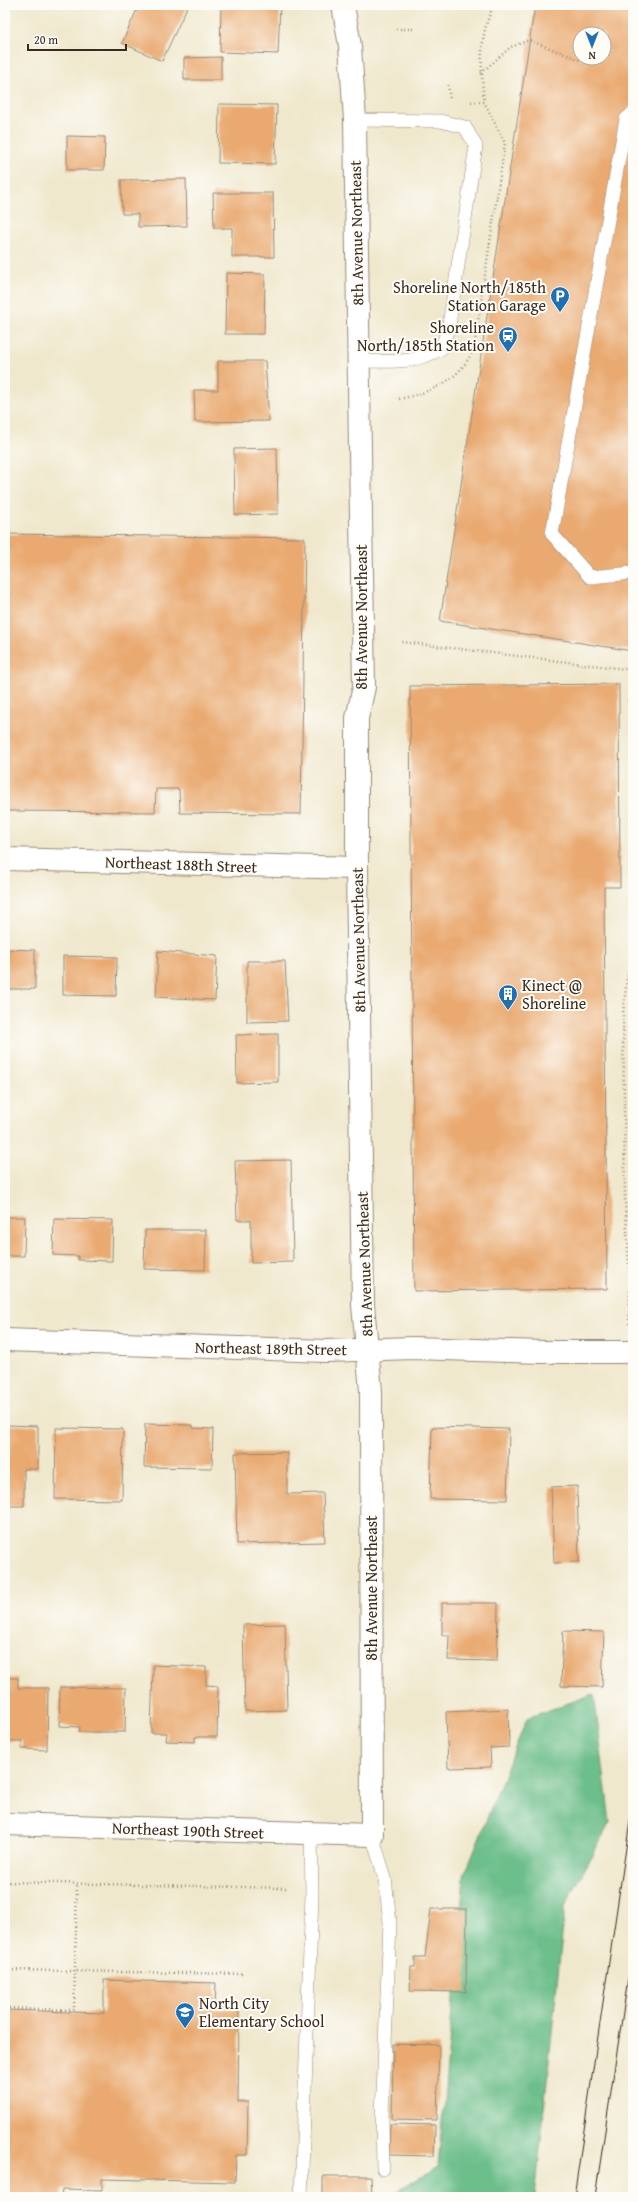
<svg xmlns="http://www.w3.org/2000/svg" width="638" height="2202" font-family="'Gentium Book Plus',serif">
<rect width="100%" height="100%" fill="#fdfcf7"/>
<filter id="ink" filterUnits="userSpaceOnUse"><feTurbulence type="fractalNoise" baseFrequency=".025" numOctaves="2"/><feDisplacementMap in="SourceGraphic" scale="8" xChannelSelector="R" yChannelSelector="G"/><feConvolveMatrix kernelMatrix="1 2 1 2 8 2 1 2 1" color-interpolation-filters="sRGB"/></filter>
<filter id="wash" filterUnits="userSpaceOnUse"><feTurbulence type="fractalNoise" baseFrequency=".012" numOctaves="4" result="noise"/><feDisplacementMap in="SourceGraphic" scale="16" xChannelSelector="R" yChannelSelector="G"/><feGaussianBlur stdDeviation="0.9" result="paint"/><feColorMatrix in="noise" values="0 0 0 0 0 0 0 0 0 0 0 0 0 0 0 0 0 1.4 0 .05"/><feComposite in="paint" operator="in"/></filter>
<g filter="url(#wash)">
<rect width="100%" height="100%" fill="#f0e8cd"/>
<polygon fill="#6cbe8a" stroke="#547454" points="594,1694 610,1822 565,1906 535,2197 358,2197 360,2190 389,2196 438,2167 464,1876 527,1718"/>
<g id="blocks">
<g fill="#e9a96f" fill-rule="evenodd">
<polygon points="139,5 188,5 162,61 122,43"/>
<polygon points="221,5 280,5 278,54 220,52"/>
<path d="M 535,5 L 594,5 L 633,10 L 633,651 L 440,621 ZM 580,34 L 604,34 L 604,58 L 580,58 Z"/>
<polygon points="221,57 221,80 184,80 184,58"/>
<polygon points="219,104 277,105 275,164 218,163"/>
<polygon points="67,136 105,137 104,170 67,170"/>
<polygon points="186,179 187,226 138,227 138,214 122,214 121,180"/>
<polygon points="213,193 273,193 274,257 232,257 232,228 214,228"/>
<polygon points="226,273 265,274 264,334 225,334"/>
<polygon points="218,361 265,361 269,421 195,422 194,390 218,390"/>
<polygon points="277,448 278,514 235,515 234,449"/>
<polygon points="5,534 305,538 301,814 180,813 179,789 156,789 155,812 5,811"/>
<polygon points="619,684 620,887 604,887 607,1289 414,1291 410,686"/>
<polygon points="5,949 35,950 35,989 5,989"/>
<polygon points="158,951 217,956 215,1000 156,997"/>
<polygon points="63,956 117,957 116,996 63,995"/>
<polygon points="247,961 285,961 288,1021 247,1022"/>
<polygon points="278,1034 278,1082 237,1083 236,1035"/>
<polygon points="291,1160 293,1262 251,1263 251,1220 237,1220 235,1161"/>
<polygon points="5,1217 25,1217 24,1256 5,1256"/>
<polygon points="54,1219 113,1220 112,1261 78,1260 78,1256 53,1255"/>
<polygon points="145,1230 206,1230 205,1270 144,1269"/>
<polygon points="145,1424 193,1425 193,1428 213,1429 212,1468 144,1467"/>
<polygon points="5,1425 38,1426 38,1469 24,1469 24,1506 5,1506"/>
<polygon points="432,1427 509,1429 507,1500 430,1499"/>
<polygon points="56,1428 123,1429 122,1500 55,1499"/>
<polygon points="287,1452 287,1494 323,1493 325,1542 237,1544 235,1453"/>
<polygon points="577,1486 579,1562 554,1563 551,1487"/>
<polygon points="442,1603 498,1603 497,1661 448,1660 449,1635 442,1635"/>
<polygon points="285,1624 287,1710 245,1711 243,1625"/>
<polygon points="563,1631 604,1632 602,1687 561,1686"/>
<polygon points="153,1665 206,1667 206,1685 218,1686 217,1737 195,1737 195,1742 166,1741 167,1733 151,1733"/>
<polygon points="5,1678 18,1678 18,1688 48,1688 47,1750 22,1749 22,1741 5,1741"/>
<polygon points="60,1687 126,1688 125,1732 79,1732 80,1727 59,1726"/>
<polygon points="508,1709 509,1747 490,1748 491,1767 448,1768 446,1712"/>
<polygon points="431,1909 467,1909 466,1992 410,1991 411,1967 415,1967 415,1957 425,1957"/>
<polygon points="104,1980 216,1983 215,2009 239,2009 238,2102 248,2102 247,2155 236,2155 235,2182 102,2179 102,2190 62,2189 61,2197 5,2197 5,2010 104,2013"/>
<polygon points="393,2044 439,2045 437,2120 392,2119"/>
<polygon points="390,2124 435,2125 434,2156 389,2155"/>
<polygon points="323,2176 371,2176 372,2197 323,2197"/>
</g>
</g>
</g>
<g filter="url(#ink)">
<use href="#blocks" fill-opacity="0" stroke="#968976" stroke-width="1"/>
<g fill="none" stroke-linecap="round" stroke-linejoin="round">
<defs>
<g id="service">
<polyline points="633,113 626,119 552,534 590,577 633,573"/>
<path d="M 355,120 L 440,121 L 465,127 L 476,146 L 449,325 L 442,348 C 412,365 392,361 358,361"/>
<polyline points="372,1835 385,1878 390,1923 382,2116 383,2169"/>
<polyline points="301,2197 312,1895 311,1833"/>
</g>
<g id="minor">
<polyline points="5,859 357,868"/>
<polyline points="5,1340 326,1351 413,1348 543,1352 633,1352"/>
<polyline points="5,1824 372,1835 371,1391 363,1305 357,868 357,718 364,687 361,517 355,120 350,46 343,5"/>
</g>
</defs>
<use href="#service" stroke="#968976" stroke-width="14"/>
<use href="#minor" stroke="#968976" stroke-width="24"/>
<g stroke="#968976" stroke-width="2.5" stroke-dasharray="1 3" stroke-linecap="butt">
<polyline points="396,29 416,29"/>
<polyline points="481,73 511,47 529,40 585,62"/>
<polyline points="448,85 450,99"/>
<path d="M 471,102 L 484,102 C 481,68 478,36 494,5"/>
<path d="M 399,399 C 432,392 460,381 474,348 L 505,143 L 484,102"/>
<polyline points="402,642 633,670"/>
<polyline points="627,701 633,701"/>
<polyline points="629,1324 630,1281 625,1201 623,1013 627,978 633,958"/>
<polyline points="5,1882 288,1888"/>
<polyline points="5,1970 245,1974"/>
<polyline points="5,2008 74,2010 77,1883"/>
</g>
<use href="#service" stroke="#fff" stroke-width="13"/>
<use href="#minor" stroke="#fff" stroke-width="22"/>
<g stroke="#3b2a1e" stroke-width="1">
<polyline points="574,2197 633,1801"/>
<polyline points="595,2197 633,1946"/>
</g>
</g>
</g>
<defs>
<symbol id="parking-pin" viewBox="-11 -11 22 30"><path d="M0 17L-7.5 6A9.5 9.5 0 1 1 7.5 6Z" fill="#1f6fb2" stroke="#fdfcf7"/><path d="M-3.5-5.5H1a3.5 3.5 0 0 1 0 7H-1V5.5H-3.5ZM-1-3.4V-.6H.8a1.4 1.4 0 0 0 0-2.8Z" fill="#fff"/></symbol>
<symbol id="station-pin" viewBox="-11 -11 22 30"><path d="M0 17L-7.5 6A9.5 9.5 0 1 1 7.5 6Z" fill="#1f6fb2" stroke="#fdfcf7"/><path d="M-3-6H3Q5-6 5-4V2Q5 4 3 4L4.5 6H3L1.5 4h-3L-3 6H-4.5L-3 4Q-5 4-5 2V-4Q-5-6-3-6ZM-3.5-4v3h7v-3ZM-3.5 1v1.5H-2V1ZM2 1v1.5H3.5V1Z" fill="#fff"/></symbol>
<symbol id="building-pin" viewBox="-11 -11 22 30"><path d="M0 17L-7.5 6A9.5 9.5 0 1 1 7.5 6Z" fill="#1f6fb2" stroke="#fdfcf7"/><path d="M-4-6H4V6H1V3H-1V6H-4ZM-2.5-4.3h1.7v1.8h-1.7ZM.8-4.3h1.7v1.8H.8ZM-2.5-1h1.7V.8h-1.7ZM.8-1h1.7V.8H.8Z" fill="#fff"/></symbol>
<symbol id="school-pin" viewBox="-11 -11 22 30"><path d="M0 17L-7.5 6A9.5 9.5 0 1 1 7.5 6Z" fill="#1f6fb2" stroke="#fdfcf7"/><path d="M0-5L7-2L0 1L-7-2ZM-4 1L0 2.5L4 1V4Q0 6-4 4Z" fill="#fff"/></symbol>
</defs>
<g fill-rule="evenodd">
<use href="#parking-pin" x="549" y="285" width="22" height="30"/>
<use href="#station-pin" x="497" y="325" width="22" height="30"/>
<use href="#building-pin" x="497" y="983" width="22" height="30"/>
<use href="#school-pin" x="174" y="2001" width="22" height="30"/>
</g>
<g text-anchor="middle" stroke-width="4" stroke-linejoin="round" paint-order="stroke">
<g font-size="16" fill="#3b2a1e" stroke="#fdfcf7">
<text transform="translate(356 233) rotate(-91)" y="6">8th Avenue Northeast</text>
<text transform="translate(361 617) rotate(-90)" y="6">8th Avenue Northeast</text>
<text transform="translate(181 864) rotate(2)" y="6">Northeast 188th Street</text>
<text transform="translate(358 940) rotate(-91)" y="6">8th Avenue Northeast</text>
<text transform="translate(364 1264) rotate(-92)" y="6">8th Avenue Northeast</text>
<text transform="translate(271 1348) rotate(1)" y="6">Northeast 189th Street</text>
<text transform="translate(371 1588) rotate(-90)" y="6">8th Avenue Northeast</text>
<text transform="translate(188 1830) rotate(2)" y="6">Northeast 190th Street</text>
</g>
<g font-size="16" fill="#3b2a1e" stroke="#fdfcf7" text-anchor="end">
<text x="546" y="293">Shoreline North/185th<tspan x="546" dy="18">Station Garage</tspan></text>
<text x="494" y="333">Shoreline<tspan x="494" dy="18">North/185th Station</tspan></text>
<text x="522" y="991" text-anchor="start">Kinect @<tspan x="522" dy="18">Shoreline</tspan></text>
<text x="199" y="2009" text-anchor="start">North City<tspan x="199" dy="18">Elementary School</tspan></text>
</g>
</g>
<rect width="638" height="2202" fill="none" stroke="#fdfcf7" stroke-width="20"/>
<g transform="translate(592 46) rotate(180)"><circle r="19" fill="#fdfcf7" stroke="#afa8a0"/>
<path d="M0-3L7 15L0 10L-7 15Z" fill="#1f6fb2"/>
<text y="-6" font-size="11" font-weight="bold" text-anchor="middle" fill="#3b2a1e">N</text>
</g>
<path d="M28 44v6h98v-6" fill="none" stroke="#3b2a1e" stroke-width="2"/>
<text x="34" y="44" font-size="12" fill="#3b2a1e" stroke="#fdfcf7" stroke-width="3" paint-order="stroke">20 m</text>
</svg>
